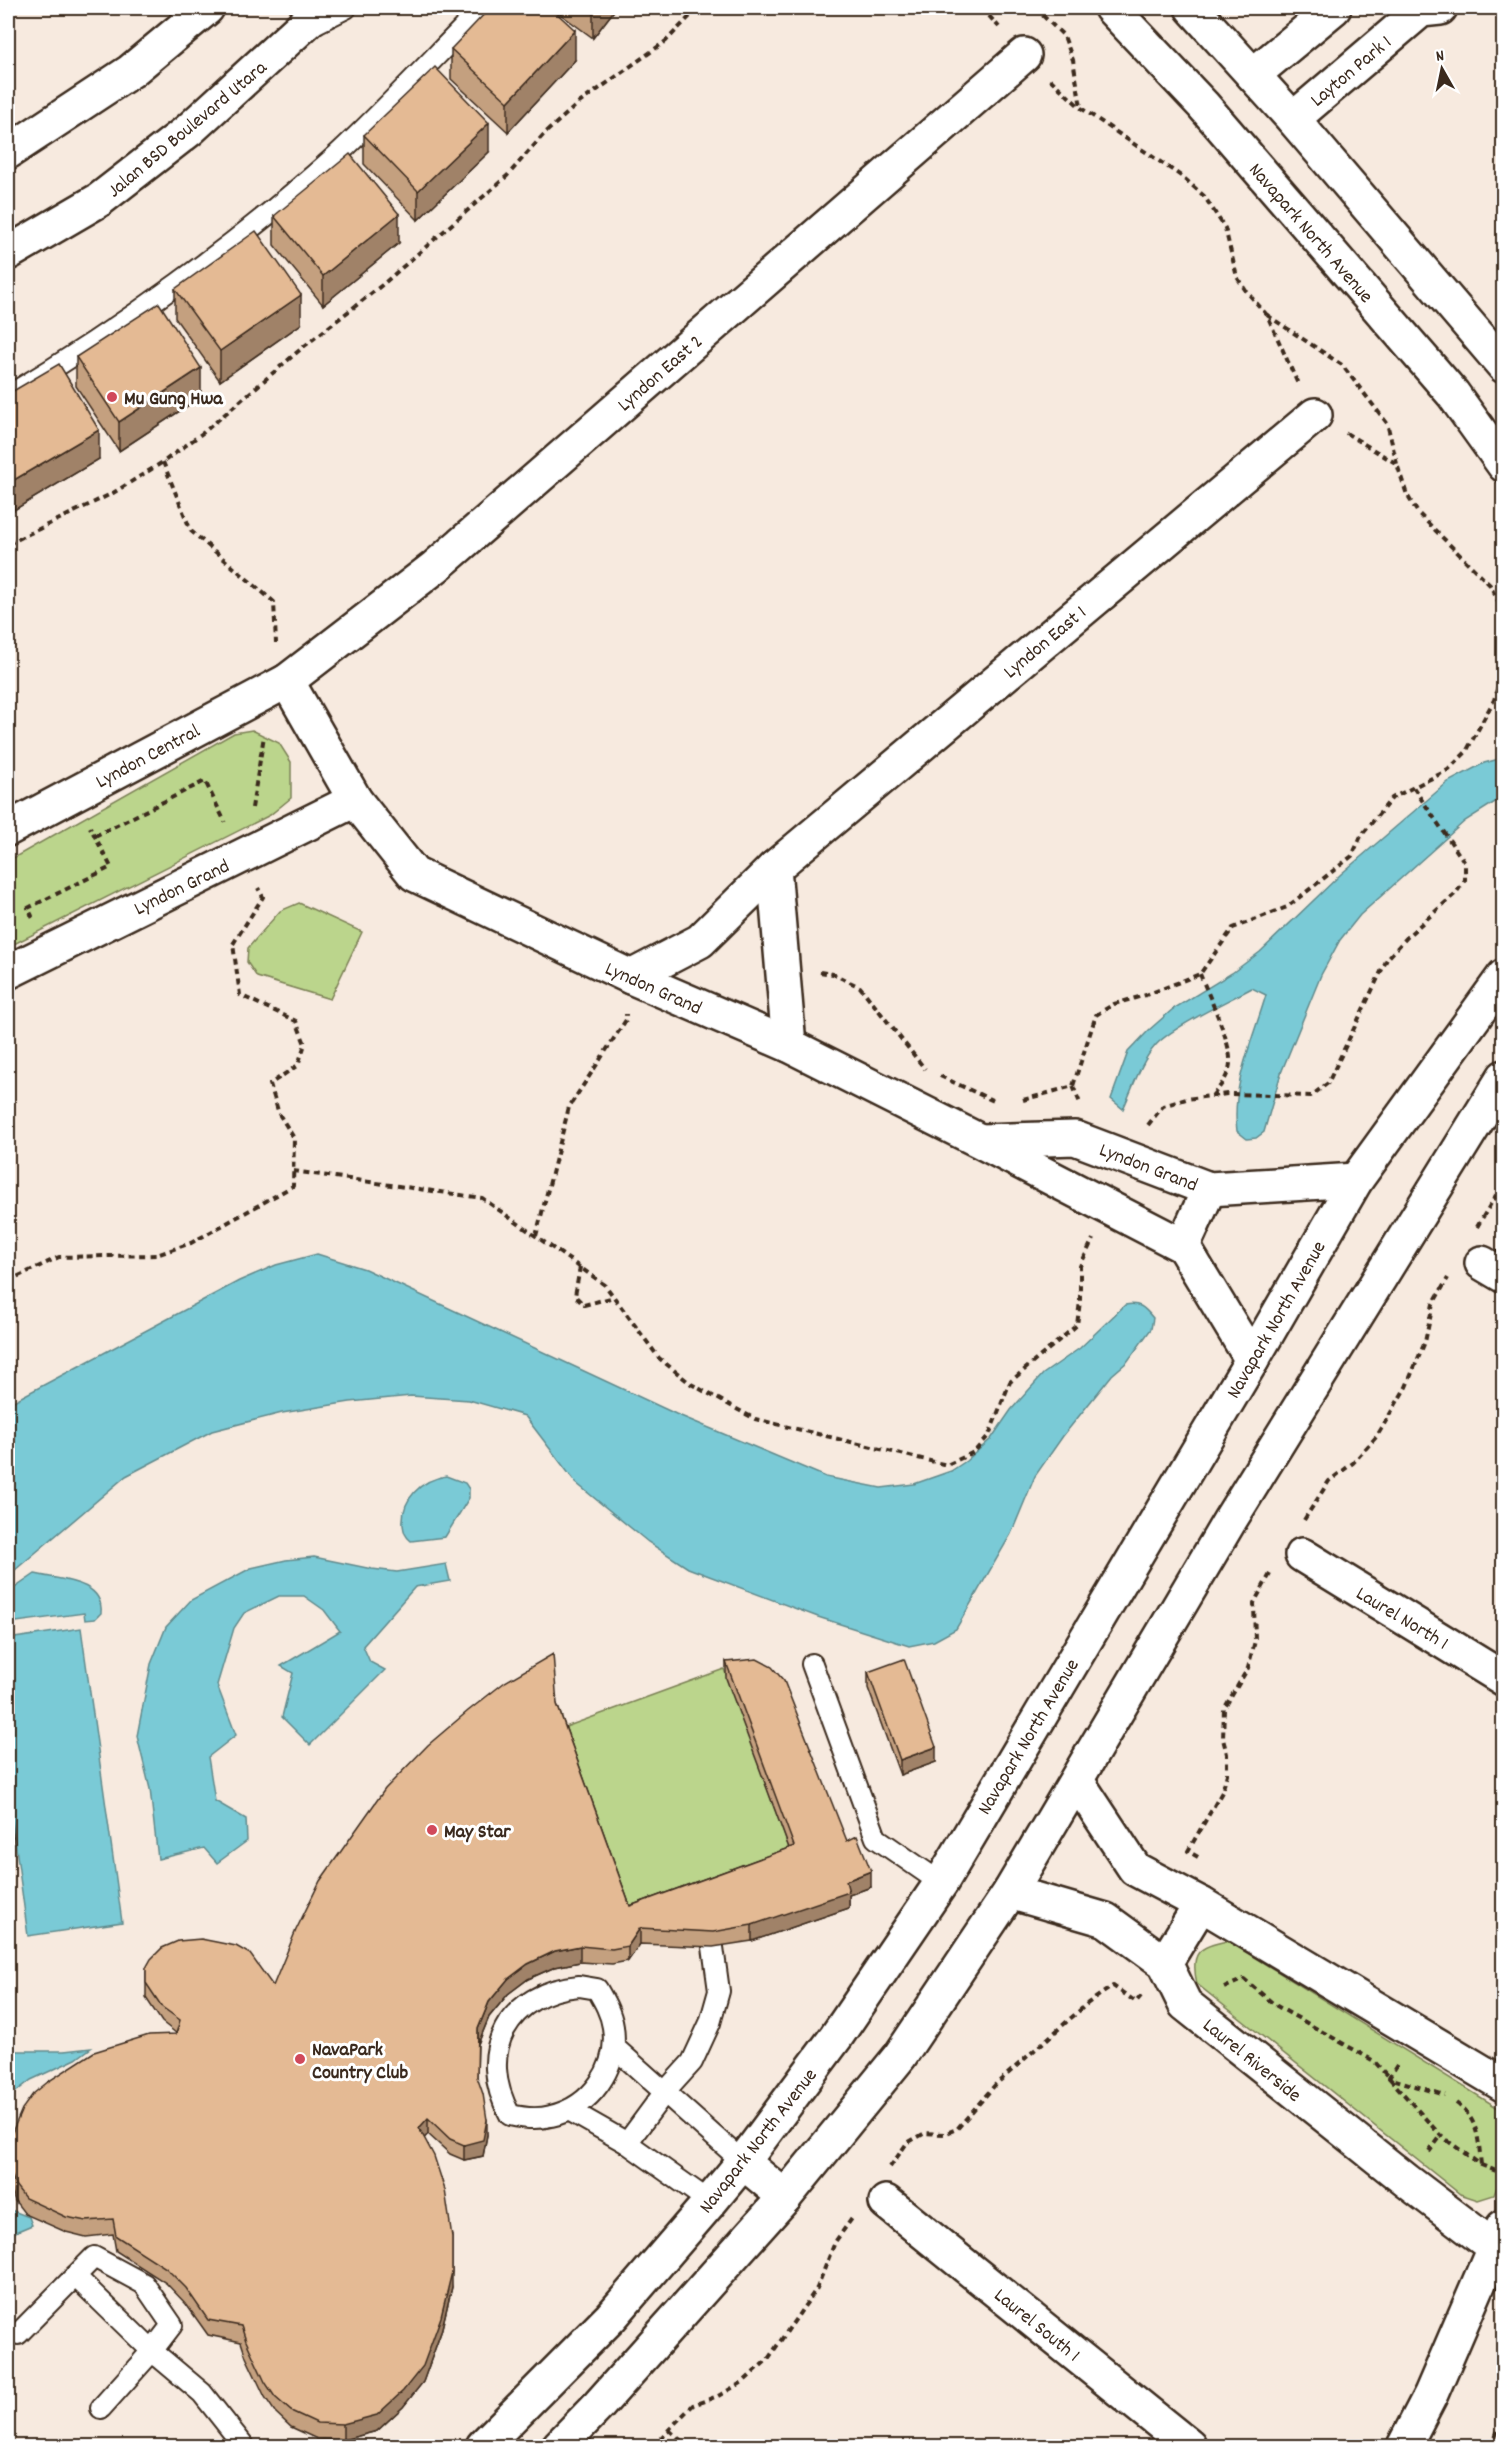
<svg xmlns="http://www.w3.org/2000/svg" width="1511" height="2454" font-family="Dekko,sans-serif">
<rect width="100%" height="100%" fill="#f7eadf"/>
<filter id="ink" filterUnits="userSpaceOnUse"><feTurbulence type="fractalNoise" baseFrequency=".0167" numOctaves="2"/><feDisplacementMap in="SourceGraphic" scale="12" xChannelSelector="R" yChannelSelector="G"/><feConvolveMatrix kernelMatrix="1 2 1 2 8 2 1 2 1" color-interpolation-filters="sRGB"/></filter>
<g filter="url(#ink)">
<g fill="#bbd58c" stroke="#7b8055" stroke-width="1.5">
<polygon points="252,730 279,743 291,762 291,798 270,815 8,947 8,861 234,733"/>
<polygon points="299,903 362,932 330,999 257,977 247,962 248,948 280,911"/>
<polygon points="724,1669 794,1862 630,1921 560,1729"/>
<path d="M 1228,1941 L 1503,2111 L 1503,2171 L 1494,2195 L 1478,2200 L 1460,2194 L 1197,1984 C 1190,1953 1198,1946 1228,1941 Z"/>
</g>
<g fill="#7acad6" stroke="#618a8c" stroke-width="1.5">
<path d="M 1503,758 L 1503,797 L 1465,821 L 1360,915 L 1340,940 L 1321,975 L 1281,1073 L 1264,1132 L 1256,1138 L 1247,1139 L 1237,1131 C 1231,1086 1253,1039 1266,995 L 1252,988 C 1230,1000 1170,1028 1155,1046 C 1140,1063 1133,1088 1123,1109 L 1111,1099 L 1128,1052 L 1149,1030 L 1173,1009 L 1232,973 L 1260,952 L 1341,874 L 1448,782 L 1484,763 Z"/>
<path d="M 317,1254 L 365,1269 L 676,1414 L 826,1477 L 881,1488 L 914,1484 L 951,1471 L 966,1461 L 991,1439 L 1011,1410 L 1043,1374 L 1080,1348 L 1125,1305 C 1139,1302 1144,1307 1153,1318 L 1151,1329 L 1127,1362 L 1112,1375 L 1063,1436 L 1035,1476 L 1011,1534 L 956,1629 L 934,1641 L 909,1646 L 818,1617 L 688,1568 L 648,1542 L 576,1483 L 525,1416 L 469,1400 L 411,1396 L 350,1402 L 282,1413 L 212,1431 L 126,1476 L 8,1576 L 8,1404 L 239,1281 L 276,1265 Z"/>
<path d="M 446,1476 L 465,1483 L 469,1489 L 469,1498 L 445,1537 L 411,1541 C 405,1536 404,1532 403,1525 C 401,1499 421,1480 446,1476 Z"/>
<polygon points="314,1557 372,1569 397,1572 446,1564 450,1581 415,1587 363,1646 370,1662 385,1670 310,1745 282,1717 293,1673 281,1666 340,1631 324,1610 304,1596 279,1596 244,1613 234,1628 217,1685 236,1735 208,1757 215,1801 246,1819 247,1841 217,1863 204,1848 158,1859 150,1789 137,1736 151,1664 166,1627 191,1600 251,1568 286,1560"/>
<path d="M 35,1574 C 59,1580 104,1580 101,1613 L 95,1619 L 85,1620 L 84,1613 L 9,1623 L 9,1592 Z"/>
<polygon points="81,1628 122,1922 28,1936 8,1789 8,1639"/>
<polygon points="91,2048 76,2059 31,2080 8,2098 8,2051 64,2051"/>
<polygon points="8,2209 29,2217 32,2225 8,2235"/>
</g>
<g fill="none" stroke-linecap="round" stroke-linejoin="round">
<defs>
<g id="service">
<polyline points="314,24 346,8"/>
<path d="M 8,396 C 122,328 238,244 337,155 C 382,113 425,67 468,23 L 482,8"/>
<polyline points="812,1664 876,1838 941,1883"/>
<path d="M 579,1986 L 597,1989 C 604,2001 611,2013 613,2027 C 619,2068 591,2107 551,2116 C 537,2120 523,2118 510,2115 C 475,2052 508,1992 579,1986 Z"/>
<polyline points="614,2047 743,2162"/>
<polyline points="569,2110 627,2143 710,2202"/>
<polyline points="627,2143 664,2093 692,2062 710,2023 719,1991 713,1947"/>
<polyline points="75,2276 152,2351 202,2393 244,2446"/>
<polyline points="18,2334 94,2257 144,2284 172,2325 152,2351 101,2408"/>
</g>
<g id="minor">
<polyline points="1111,8 1203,105 1453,394 1504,465"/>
<polyline points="1192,8 1293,119 1504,366"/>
<polyline points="1253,75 1334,8"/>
<polyline points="1293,119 1421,10 1440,8"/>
<polyline points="287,681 355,800 414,874 631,977 789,1045 980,1141 1183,1246 1252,1360"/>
<polyline points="8,829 287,681 435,567 1024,55"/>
<polyline points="774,868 789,1045"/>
<polyline points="8,972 355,800"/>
<polyline points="631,977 700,941 774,868 1315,415"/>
<polyline points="982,1141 1075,1138 1209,1189 1356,1180"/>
<polyline points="1183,1246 1209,1189"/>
<polyline points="1482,1263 1504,1276"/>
<polyline points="1302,1555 1504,1679"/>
<polyline points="1077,1781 1135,1869 1201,1904 1504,2085"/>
<polyline points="1010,1892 1106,1920 1165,1963 1185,2004 1407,2181 1495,2248"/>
<polyline points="1165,1963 1201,1904"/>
<polyline points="743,2162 785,2197"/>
<polyline points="886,2202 1189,2446"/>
<polyline points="483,2446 611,2317 710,2202 743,2162 836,2037 941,1883 1252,1360 1356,1180 1504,976"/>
<polyline points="559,2446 599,2405 785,2197 900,2056 1010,1892 1230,1520 1504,1077"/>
<polyline points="1404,2446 1431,2394 1503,2227"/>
</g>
<g id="secondary">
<polyline points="8,152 131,71 207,8"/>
<polyline points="8,253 99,200 189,130 322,8"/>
</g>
</defs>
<use href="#service" stroke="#3b2a1e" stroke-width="24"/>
<use href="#minor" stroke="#3b2a1e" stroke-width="38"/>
<use href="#secondary" stroke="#3b2a1e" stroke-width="38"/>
<g stroke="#3b2a1e" stroke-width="4" stroke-dasharray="6 4.5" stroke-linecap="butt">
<polyline points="982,8 999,27"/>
<polyline points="1035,8 1064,36 1073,60 1081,107"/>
<polyline points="1050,79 1081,108 1184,178 1204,196 1225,228 1237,277 1246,291 1267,315 1298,384"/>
<polyline points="1267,315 1342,365 1387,423 1397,464"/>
<polyline points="1346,433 1397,464 1407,495 1418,513 1490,585 1500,605 1504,626"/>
<polyline points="163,462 191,531 274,602 276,643"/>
<polyline points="8,544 113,493 163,462 204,432 302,348 382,285 507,176 545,133 579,103 666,41 698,8"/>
<polyline points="252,808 264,736"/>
<polyline points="95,836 205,781 225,822"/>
<polyline points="30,917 32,916 28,908 111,867 90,827"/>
<polyline points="820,972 833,974 860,987 925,1069"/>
<path d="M 1200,974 C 1208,994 1232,1044 1230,1063 C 1229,1076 1220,1087 1212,1096"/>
<polyline points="940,1076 996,1102"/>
<polyline points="1073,1086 1080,1103"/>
<polyline points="1023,1100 1073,1086 1096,1015 1114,1004 1146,995 1200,974 1233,928 1287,907 1352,856 1361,836 1392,798 1448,770 1466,752 1494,700 1502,672 1504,658"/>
<polyline points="1148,1125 1163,1106 1186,1099 1227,1094 1311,1096 1328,1083 1387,959 1410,934 1456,893 1465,880 1465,863 1413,787"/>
<polyline points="293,1171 482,1198 605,1285 659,1358 691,1384 755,1419 947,1465 974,1452 989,1435 1010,1382 1077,1325 1080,1301 1080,1266 1093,1239"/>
<polyline points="1477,1227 1499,1190 1504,1188"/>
<polyline points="536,1236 569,1107 626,1020 626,1014"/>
<polyline points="580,1267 575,1296 584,1305 614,1297"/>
<polyline points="8,1281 59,1257 157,1255 191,1243 293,1186 294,1138 279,1114 270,1084 298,1065 305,1044 296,1021 240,995 233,944 263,897 258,888"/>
<polyline points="1304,1520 1329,1481 1353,1463 1377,1436 1406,1387 1425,1342 1433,1304 1448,1278"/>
<polyline points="1198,1857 1188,1851 1222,1792 1227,1774 1227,1754 1223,1739 1224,1709 1248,1668 1255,1641 1254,1603 1270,1574"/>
<polyline points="1224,1988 1244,1979 1275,2005 1374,2061 1441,2136 1481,2165 1504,2174"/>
<polyline points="1397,2065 1389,2078 1445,2095"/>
<path d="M 1456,2103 C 1479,2120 1478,2138 1481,2165"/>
<polyline points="1429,2152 1441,2136"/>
<polyline points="890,2167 907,2143 925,2133 944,2134 957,2129 995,2085 1088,2003 1113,1986 1136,2002 1141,1996"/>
<polyline points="669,2430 685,2444 683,2446"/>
<polyline points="653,2446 693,2405 718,2396 743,2382 768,2359 817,2288 835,2242 853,2217"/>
<polyline points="1491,2446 1504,2417"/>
</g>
<use href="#service" stroke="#fff" stroke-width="20"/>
<use href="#minor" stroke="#fff" stroke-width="33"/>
<use href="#secondary" stroke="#fff" stroke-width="33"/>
</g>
<g fill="#c4a07f" stroke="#3b2a1e" stroke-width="1.5">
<polygon points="552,8 616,8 593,38"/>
<polygon points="451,49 575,60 508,132 451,79"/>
<polygon points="364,135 489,152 418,220 364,164"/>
<polygon points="274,216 399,243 323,305 274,245"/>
<polygon points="175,289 301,324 220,381 175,318"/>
<polygon points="76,357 201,397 119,451 76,386"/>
<polygon points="8,394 99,459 14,510 8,498"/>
<polygon points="726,1662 847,1841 871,1887 849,1895 849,1908 752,1941 713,1947 640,1944 628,1961 612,1964 580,1962 555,1967 528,1979 508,1994 489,2017 478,2044 477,2078 487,2135 483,2156 464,2160 450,2154 428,2134 424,2138 452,2287 441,2332 423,2382 403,2407 377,2431 343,2440 317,2439 291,2427 275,2412 265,2397 246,2357 241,2342 208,2335 186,2304 166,2283 116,2251 113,2234 86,2237 66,2232 25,2214 15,2201 8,2179 8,2142 176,2034 176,2033 162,2022 146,1998 146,1968 273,1986 557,1704 630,1906 789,1848 726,1678"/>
<polygon points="868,1672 936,1762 900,1775 868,1688"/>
<polygon points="8,1798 13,1837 13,1853 8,1853"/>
</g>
<g fill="#a08268" stroke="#3b2a1e" stroke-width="1.5">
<polygon points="594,8 616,8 593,38 593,9"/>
<polygon points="575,30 575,60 508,132 508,102"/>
<polygon points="489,123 489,152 418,220 418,191"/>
<polygon points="399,214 399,243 323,305 323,276"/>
<polygon points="301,295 301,324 220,381 220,351"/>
<polygon points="201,368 201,397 119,451 119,422"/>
<polygon points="99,430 99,459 14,510 14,480"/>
<polygon points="936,1747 936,1762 900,1775 900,1760"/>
<polygon points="871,1871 871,1887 849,1895 849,1908 752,1941 752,1925 846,1881"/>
<polygon points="640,1928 640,1944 628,1961 628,1946"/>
<polygon points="580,1946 580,1962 555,1967 528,1979 508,1994 489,2017 478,2044 478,2029 489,2002 508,1979 528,1964 555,1951"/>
<polygon points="428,2118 428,2134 419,2144 419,2128"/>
<polygon points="487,2120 487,2135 483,2156 464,2160 464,2145"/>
<polygon points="452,2237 452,2287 441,2332 423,2382 403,2407 377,2431 343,2440 343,2424"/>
</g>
<g fill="#e4ba94" stroke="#3b2a1e" stroke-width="1.5">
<polygon points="490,8 551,8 575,30 508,102 451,49"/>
<polygon points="435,67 489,123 418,191 364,135"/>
<polygon points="350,154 399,214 323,276 274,216"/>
<polygon points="256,231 301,295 220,351 175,289"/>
<polygon points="159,303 201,368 119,422 76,357"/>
<polygon points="59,364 99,430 14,480 8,469 8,394"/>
<polygon points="553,1654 557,1704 630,1906 794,1846 726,1662 757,1659 772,1667 784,1681 847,1841 857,1836 871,1871 846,1881 849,1892 752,1925 713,1932 640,1928 628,1946 612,1949 580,1946 555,1951 528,1964 508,1979 489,2002 478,2029 477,2077 483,2094 487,2120 483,2140 464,2145 450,2139 428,2118 419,2128 434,2156 445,2190 452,2237 452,2272 441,2317 423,2366 403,2391 377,2415 343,2424 317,2423 291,2411 275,2397 265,2382 246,2341 241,2326 208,2320 186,2288 166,2268 116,2236 113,2219 86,2221 66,2217 25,2198 15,2185 8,2164 8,2142 22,2109 33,2094 49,2081 94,2052 149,2035 176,2034 180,2020 162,2007 146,1983 146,1968 151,1959 162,1948 178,1941 201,1939 236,1946 250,1954 273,1986 296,1930 320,1881 385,1789 428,1745 468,1711 505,1682"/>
<polygon points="904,1659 936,1747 900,1760 868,1672"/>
<polygon points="8,1798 13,1837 8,1838"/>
</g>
</g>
<g fill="#d1495b" stroke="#fff" stroke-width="2">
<circle cx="112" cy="397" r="6"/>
<circle cx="432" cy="1830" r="6"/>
<circle cx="300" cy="2059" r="6"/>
</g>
<g text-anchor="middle" stroke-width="6" stroke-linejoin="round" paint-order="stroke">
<g font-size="20" fill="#3b2a1e" stroke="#fff">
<text transform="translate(1350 70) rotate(-40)" y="7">Layton Park 1</text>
<text transform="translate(186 128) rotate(-40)" y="7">Jalan BSD Boulevard Utara</text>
<text transform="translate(1312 232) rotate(49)" y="7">Navapark North Avenue</text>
<text transform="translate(659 372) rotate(-41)" y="7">Lyndon East 2</text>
<text transform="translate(1044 641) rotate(-40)" y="7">Lyndon East 1</text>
<text transform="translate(147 755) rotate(-28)" y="7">Lyndon Central</text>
<text transform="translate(181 886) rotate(-26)" y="7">Lyndon Grand</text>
<text transform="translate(654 987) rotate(24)" y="7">Lyndon Grand</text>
<text transform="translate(1149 1166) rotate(21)" y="7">Lyndon Grand</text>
<text transform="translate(1275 1319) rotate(-60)" y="7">Navapark North Avenue</text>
<text transform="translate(1403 1617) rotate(31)" y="7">Laurel North 1</text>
<text transform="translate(1027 1736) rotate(-59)" y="7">Navapark North Avenue</text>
<text transform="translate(1253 2059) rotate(39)" y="7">Laurel Riverside</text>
<text transform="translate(757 2140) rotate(-52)" y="7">Navapark North Avenue</text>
<text transform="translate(1038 2324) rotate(39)" y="7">Laurel South 1</text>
</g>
<g font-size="20" font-weight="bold" fill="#3b2a1e" stroke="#fff" text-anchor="start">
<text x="124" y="404">Mu Gung Hwa</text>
<text x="444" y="1837">May Star</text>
<text x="312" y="2055">NavaPark<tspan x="312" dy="23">Country Club</tspan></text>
</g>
</g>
<rect width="1511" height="2454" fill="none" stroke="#fff" stroke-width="30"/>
<rect x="15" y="15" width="1481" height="2424" fill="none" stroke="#3b2a1e" stroke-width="2" filter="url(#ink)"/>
<g transform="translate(1442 69) rotate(351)" stroke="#ffffff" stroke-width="4.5" paint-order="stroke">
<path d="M0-4.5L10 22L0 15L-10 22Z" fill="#3b2a1e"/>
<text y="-9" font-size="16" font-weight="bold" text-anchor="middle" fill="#3b2a1e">N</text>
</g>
</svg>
